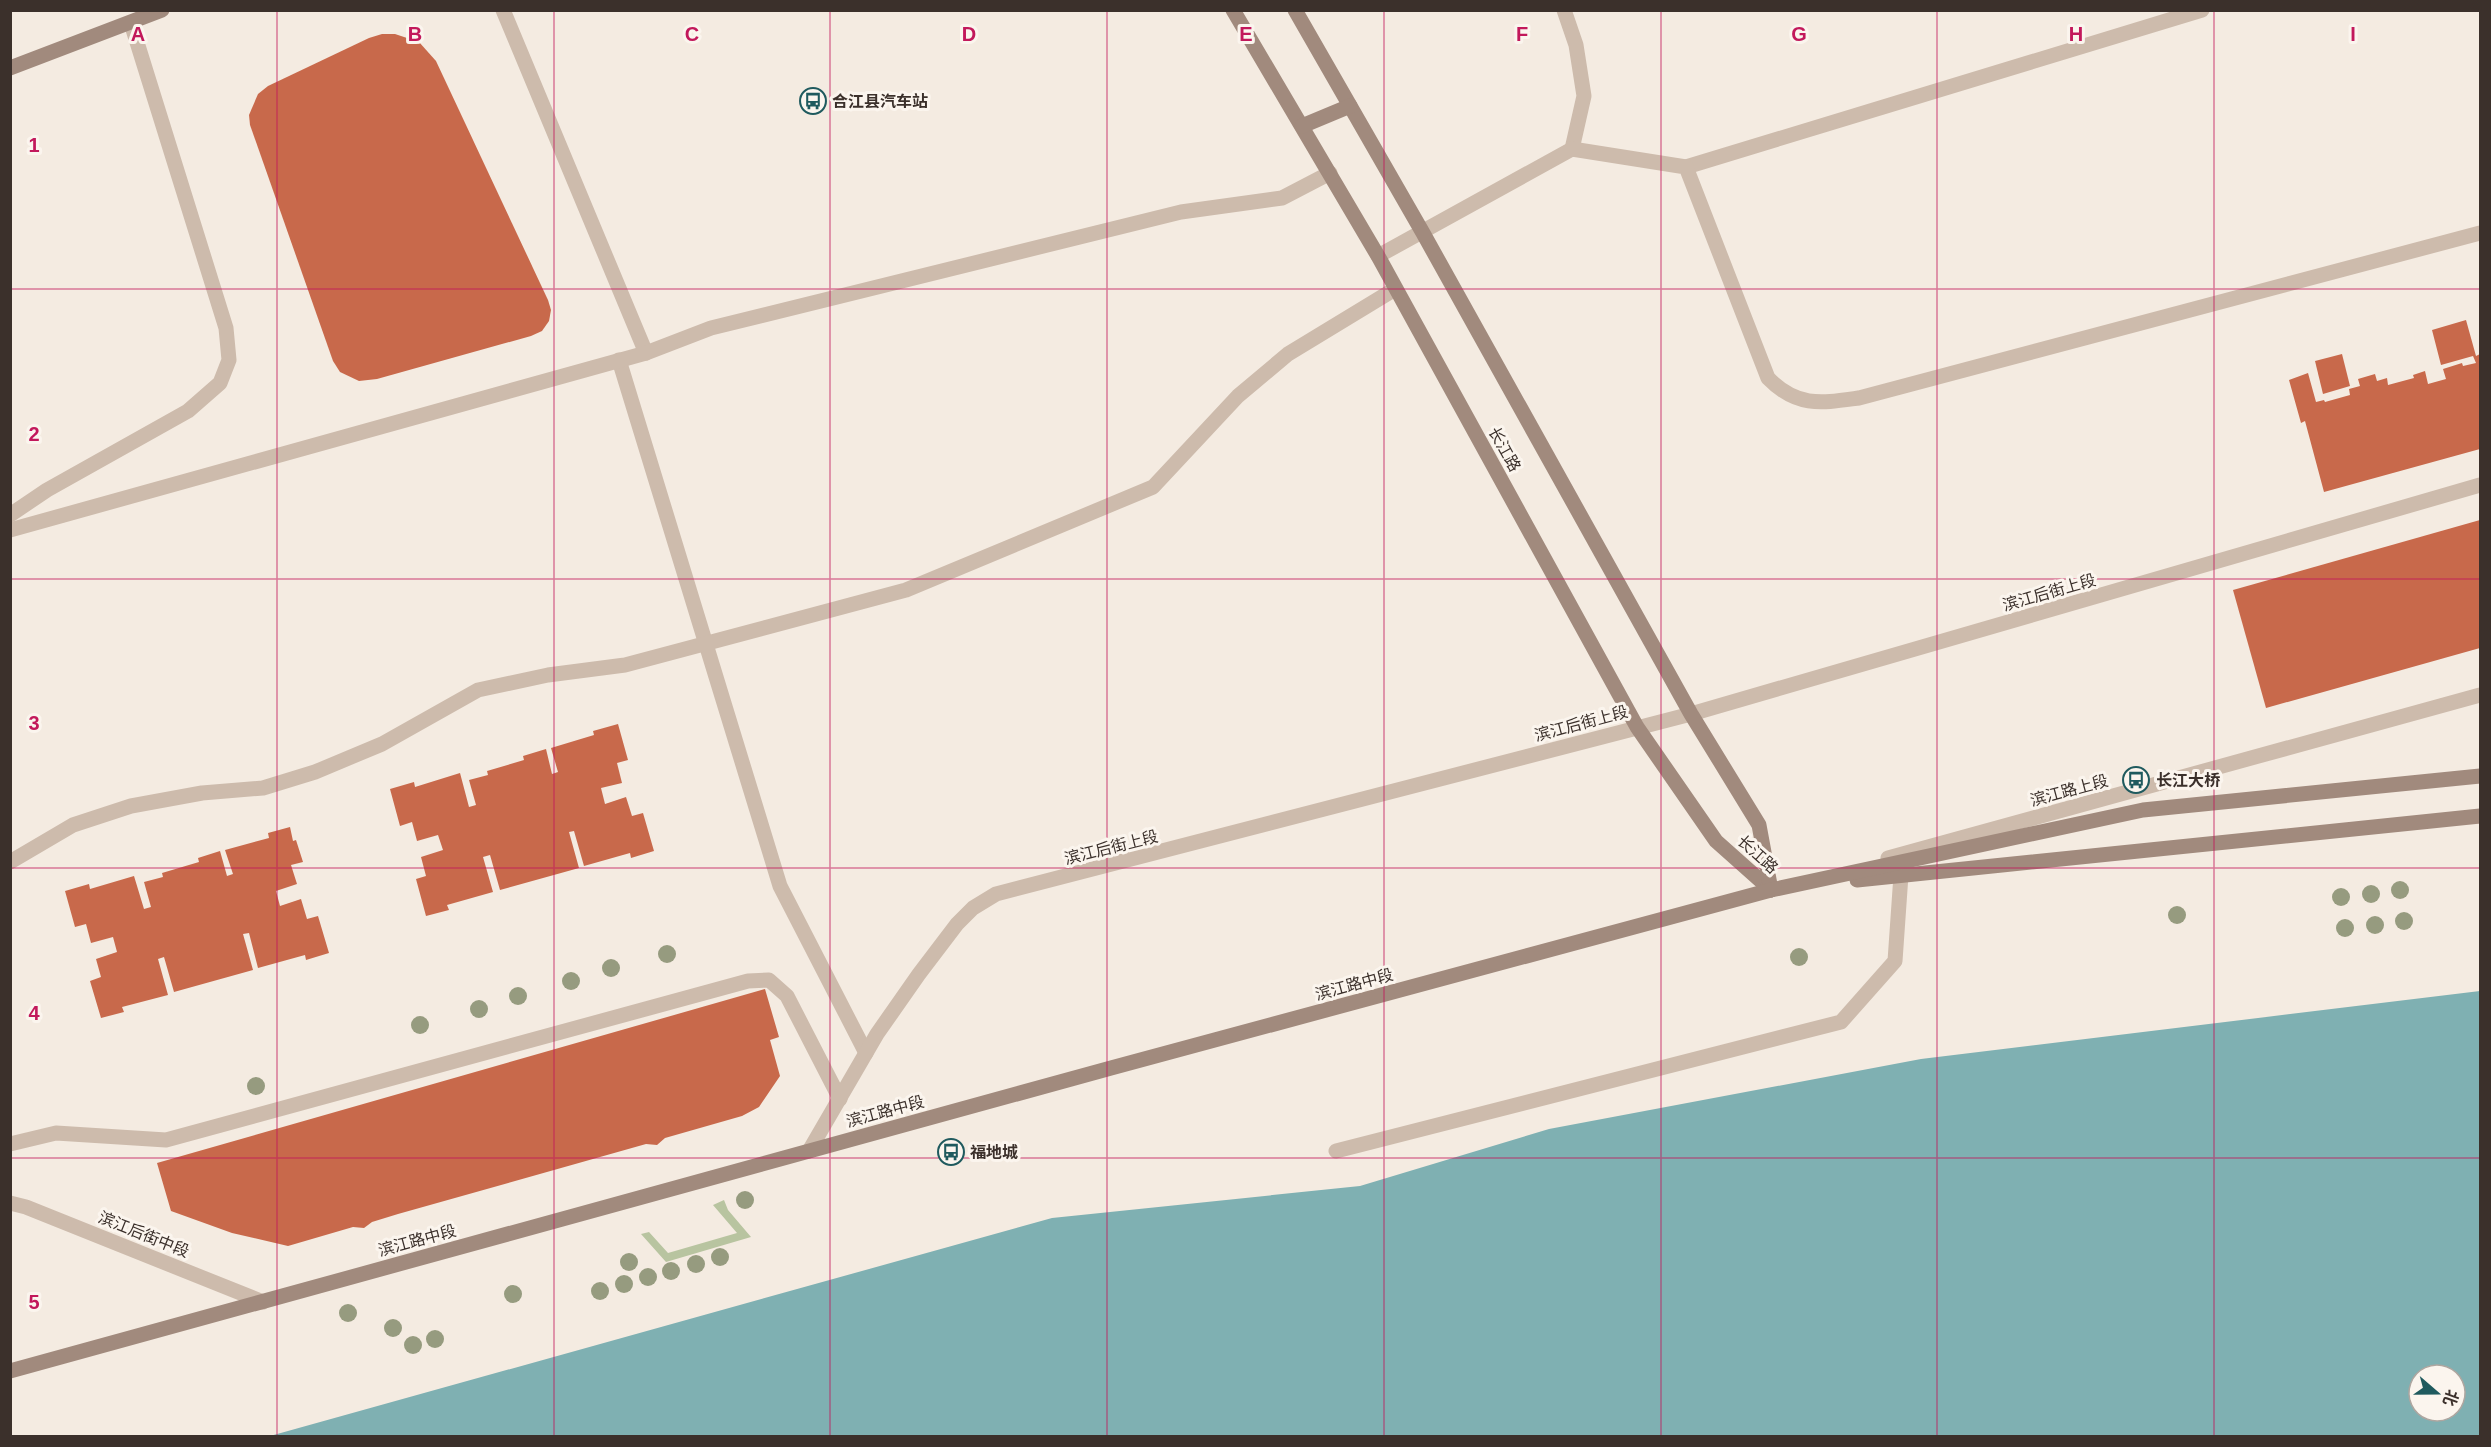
<svg xmlns="http://www.w3.org/2000/svg" width="2491" height="1447" font-family="Arial,'Noto Sans SC',sans-serif">
<rect width="100%" height="100%" fill="#f4ebe1"/>
<polygon fill="#b8c4a0" points="724,1200 728,1210 751,1237 666,1262 641,1234 649,1232 668,1253 737,1233 713,1205"/>
<path fill="#7fb0b2" fill-rule="evenodd" d="M 2480,991 L 2480,1436 L 270,1436 L 1052,1218 L 1360,1186 L 1549,1129 L 1921,1059 ZM 2419,1375 L 2455,1375 L 2455,1411 L 2419,1411 Z"/>
<g fill="#c8694b">
<polygon points="382,34 395,34 419,42 436,61 548,300 551,310 549,321 542,331 531,336 377,379 359,381 340,372 333,361 250,125 249,115 258,94 268,86 369,38"/>
<polygon points="2466,320 2476,356 2480,354 2480,449 2324,492 2305,421 2301,423 2289,380 2308,373 2316,402 2324,400 2325,402 2350,395 2349,389 2360,386 2358,379 2375,374 2377,381 2387,378 2388,385 2414,378 2413,375 2425,371 2428,384 2446,379 2443,369 2462,363 2463,366 2476,363 2473,356 2441,365 2432,330"/>
<polygon points="2342,354 2350,386 2323,394 2315,361"/>
<polygon points="2480,520 2480,648 2266,708 2233,590"/>
<polygon points="618,724 628,760 617,763 622,783 601,788 605,804 626,797 632,816 643,813 654,851 631,858 630,853 584,866 574,831 569,832 579,868 500,890 490,855 483,857 493,892 447,905 449,910 426,916 416,879 426,876 421,857 443,850 438,835 417,841 412,822 400,826 390,789 414,782 415,787 460,773 469,807 476,805 469,780 488,775 487,771 524,760 523,756 546,749 552,774 558,772 551,748 594,735 593,731"/>
<polygon points="290,827 293,841 296,840 303,862 291,865 297,884 276,891 280,906 301,899 307,919 318,916 329,953 306,960 305,955 258,968 249,933 243,934 253,970 174,992 164,957 158,959 168,995 122,1007 124,1012 101,1018 90,981 101,977 96,959 117,952 113,937 91,943 86,924 75,927 65,891 89,884 90,889 134,876 144,909 151,907 144,882 163,877 162,873 199,862 198,858 220,851 227,876 233,874 225,850 269,838 268,833"/>
<polygon points="765,989 779,1037 770,1040 780,1076 759,1107 742,1116 665,1138 657,1145 646,1144 398,1214 372,1222 364,1228 353,1227 288,1246 232,1233 171,1211 157,1163"/>
</g>
<g fill="none" stroke-linecap="round" stroke-linejoin="round">
<g stroke="#cdbbac" stroke-width="15">
<polyline points="503,10 646,353"/>
<polyline points="1564,10 1576,45 1584,96 1572,149"/>
<polyline points="1686,167 2202,10"/>
<path d="M 1378,256 L 1572,149 L 1686,167 L 1768,378 C 1797,408 1822,403 1859,398 L 2480,233"/>
<polyline points="619,360 780,886 866,1053"/>
<polyline points="10,515 47,490 188,411 220,383 229,360 226,328 131,23"/>
<polyline points="10,530 646,353 711,328 1181,212 1282,198 1330,173"/>
<polyline points="10,862 73,825 131,806 202,793 263,788 315,772 382,744 478,690 548,675 625,665 906,590 1153,487 1238,396 1288,354 1395,289"/>
<polyline points="10,1144 56,1133 166,1140 748,981 769,980 787,996 840,1099"/>
<polyline points="1336,1151 1841,1022 1895,961 1901,875"/>
</g>
<g stroke="#cdbbac" stroke-width="15">
<polyline points="1888,858 2480,695"/>
<polyline points="809,1151 877,1034 919,974 957,924 973,908 996,894 1691,714 2480,485"/>
<polyline points="10,1203 26,1207 263,1302"/>
</g>
<g stroke="#a18a7d" stroke-width="15">
<polyline points="1233,10 1378,256 1637,727 1716,841 1771,890"/>
<polyline points="1295,10 1423,233 1691,714 1759,825 1771,890"/>
<polyline points="10,68 162,10"/>
<polyline points="1302,126 1350,106"/>
<polyline points="1857,880 2480,816"/>
<polyline points="10,1371 1111,1068 1771,890 2143,810 2480,776"/>
</g>
</g>
<g fill="#969b7f">
<circle cx="2400" cy="890" r="9"/>
<circle cx="2371" cy="894" r="9"/>
<circle cx="2341" cy="897" r="9"/>
<circle cx="2177" cy="915" r="9"/>
<circle cx="2404" cy="921" r="9"/>
<circle cx="2375" cy="925" r="9"/>
<circle cx="2345" cy="928" r="9"/>
<circle cx="667" cy="954" r="9"/>
<circle cx="1799" cy="957" r="9"/>
<circle cx="611" cy="968" r="9"/>
<circle cx="571" cy="981" r="9"/>
<circle cx="518" cy="996" r="9"/>
<circle cx="479" cy="1009" r="9"/>
<circle cx="420" cy="1025" r="9"/>
<circle cx="256" cy="1086" r="9"/>
<circle cx="745" cy="1200" r="9"/>
<circle cx="720" cy="1257" r="9"/>
<circle cx="629" cy="1262" r="9"/>
<circle cx="696" cy="1264" r="9"/>
<circle cx="671" cy="1271" r="9"/>
<circle cx="648" cy="1277" r="9"/>
<circle cx="624" cy="1284" r="9"/>
<circle cx="600" cy="1291" r="9"/>
<circle cx="513" cy="1294" r="9"/>
<circle cx="348" cy="1313" r="9"/>
<circle cx="393" cy="1328" r="9"/>
<circle cx="435" cy="1339" r="9"/>
<circle cx="413" cy="1345" r="9"/>
</g>
<path fill="none" stroke="#c2185b" stroke-width="1.5" stroke-opacity="0.55" d="M 277,10 L 277,1436M 554,10 L 554,1436M 830,10 L 830,1436M 1107,10 L 1107,1436M 1384,10 L 1384,1436M 1661,10 L 1661,1436M 1937,10 L 1937,1436M 2214,10 L 2214,1436M 10,289 L 2480,289M 10,579 L 2480,579M 10,868 L 2480,868M 10,1158 L 2480,1158"/>
<defs>
<symbol id="bus-ring" viewBox="-11 -11 22 22"><circle r="9.5" fill="#fbf5ee" stroke="#1f5a5e" stroke-width="1.5"/><path d="M-5-6H5V4H4V6H2V4H-2V6H-4V4H-5ZM-3.5-4V0h7V-4ZM-3.5 1.2v1.5H-2V1.2ZM2 1.2v1.5H3.5V1.2Z" fill="#1f5a5e"/></symbol>
</defs>
<g fill-rule="evenodd">
<use href="#bus-ring" x="798" y="86" width="30" height="30"/>
<use href="#bus-ring" x="2121" y="765" width="30" height="30"/>
<use href="#bus-ring" x="936" y="1137" width="30" height="30"/>
</g>
<g text-anchor="middle" stroke-width="6" stroke-linejoin="round" paint-order="stroke">
<g font-size="16" font-weight="bold" fill="#3b302b" stroke="#fbf5ee" text-anchor="start">
<text x="832" y="107">合江县汽车站</text>
<text x="2156" y="786">长江大桥</text>
<text x="970" y="1158">福地城</text>
</g>
<g font-size="16" fill="#3b302b" stroke="#fbf5ee">
<text transform="translate(1505 449) rotate(61)" y="6">长江路</text>
<text transform="translate(2049 592) rotate(-16)" y="6">滨江后街上段</text>
<text transform="translate(1581 723) rotate(-15)" y="6">滨江后街上段</text>
<text transform="translate(2069 790) rotate(-15)" y="6">滨江路上段</text>
<text transform="translate(1111 847) rotate(-14)" y="6">滨江后街上段</text>
<text transform="translate(1758 854) rotate(42)" y="6">长江路</text>
<text transform="translate(1354 984) rotate(-15)" y="6">滨江路中段</text>
<text transform="translate(885 1111) rotate(-15)" y="6">滨江路中段</text>
<text transform="translate(144 1234) rotate(22)" y="6">滨江后街中段</text>
<text transform="translate(417 1240) rotate(-15)" y="6">滨江路中段</text>
</g>
</g>
<g font-size="20" text-anchor="middle" font-weight="bold" fill="#c2185b" stroke="#fbf5ee" stroke-width="6" stroke-linejoin="round" paint-order="stroke">
<text x="138" y="41">A</text>
<text x="415" y="41">B</text>
<text x="692" y="41">C</text>
<text x="969" y="41">D</text>
<text x="1246" y="41">E</text>
<text x="1522" y="41">F</text>
<text x="1799" y="41">G</text>
<text x="2076" y="41">H</text>
<text x="2353" y="41">I</text>
<text x="34" y="152">1</text>
<text x="34" y="441">2</text>
<text x="34" y="730">3</text>
<text x="34" y="1020">4</text>
<text x="34" y="1309">5</text>
</g>
<rect width="2491" height="1447" fill="none" stroke="#3b302b" stroke-width="24"/>
<g transform="translate(2437 1393) rotate(110)"><circle r="28" fill="#fbf5ee" stroke="#aea6a0" stroke-width="1.5"/>
<path d="M0-4.5L10 22L0 15L-10 22Z" fill="#1f5a5e"/>
<text y="-9" font-size="16" font-weight="bold" text-anchor="middle" fill="#3b302b">北</text>
</g>
</svg>
